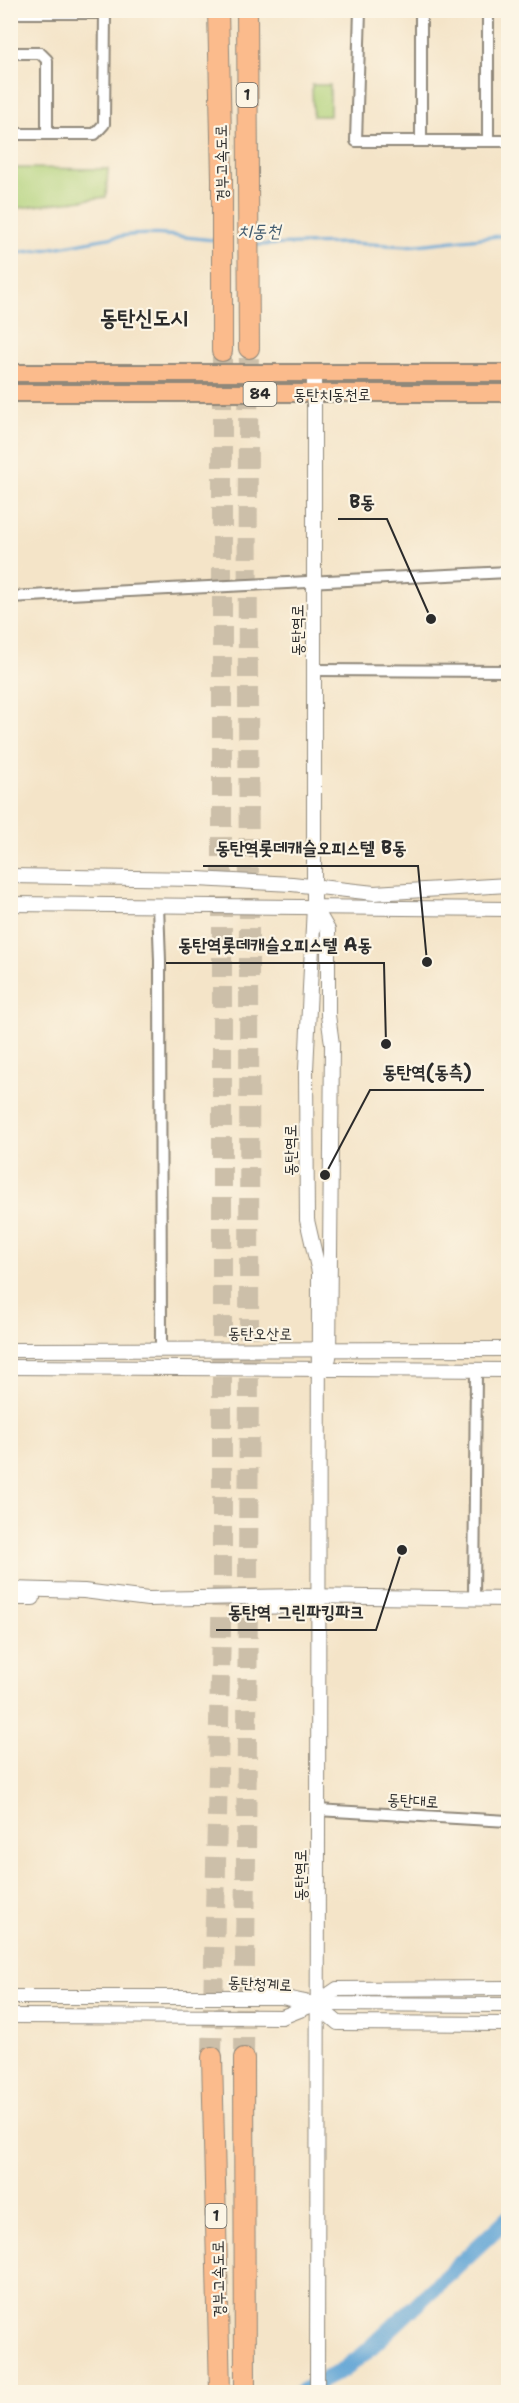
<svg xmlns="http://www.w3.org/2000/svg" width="519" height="2403" font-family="'Shantell Sans','Poor Story',sans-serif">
<rect width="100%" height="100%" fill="#fcf5e5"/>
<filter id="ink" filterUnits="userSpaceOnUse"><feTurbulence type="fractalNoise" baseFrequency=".0167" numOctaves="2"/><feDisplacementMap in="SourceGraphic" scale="12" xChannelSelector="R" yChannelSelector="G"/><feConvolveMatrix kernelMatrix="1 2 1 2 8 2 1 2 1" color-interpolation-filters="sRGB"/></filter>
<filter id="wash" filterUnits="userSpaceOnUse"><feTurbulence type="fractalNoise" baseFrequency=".008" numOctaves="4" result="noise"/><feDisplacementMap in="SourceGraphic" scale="24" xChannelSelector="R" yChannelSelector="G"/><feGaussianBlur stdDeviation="1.35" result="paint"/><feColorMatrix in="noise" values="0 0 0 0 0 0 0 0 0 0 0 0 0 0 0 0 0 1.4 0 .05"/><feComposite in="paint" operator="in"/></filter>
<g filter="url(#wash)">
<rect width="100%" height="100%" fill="#f4e4c8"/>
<g fill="#b0d179" stroke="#6e7e52" stroke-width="1.5">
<polygon points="312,85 330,85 330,116 313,116"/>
<polygon points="10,168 108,169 106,197 11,209"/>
</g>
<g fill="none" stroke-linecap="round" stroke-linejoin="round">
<g stroke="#61a4d5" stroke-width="3">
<polyline points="256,245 347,243 408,246 508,235"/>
<path d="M 10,253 C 52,252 90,239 130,235 C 157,232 187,238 214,240"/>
</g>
<polyline stroke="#61a4d5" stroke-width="16" points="300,2392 343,2370 366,2352 508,2218"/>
</g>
</g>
<g filter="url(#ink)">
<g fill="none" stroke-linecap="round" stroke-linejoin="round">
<g stroke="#ccbfa9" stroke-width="20" stroke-dasharray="20 10" stroke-linecap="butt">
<polyline points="212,2057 222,1579 222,351"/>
<path d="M 244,2058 C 248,1691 250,1325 249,958 C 249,755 246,552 249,348"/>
</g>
<defs>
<g id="minor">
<polyline points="360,10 356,141 508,141"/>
<polyline points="421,10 421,141"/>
<polyline points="488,10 488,141"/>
<polyline points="10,13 105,13"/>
<polyline points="10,53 40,53 47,60 47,134"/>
<polyline points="10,134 95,134 104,124 105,10"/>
<polyline points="10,597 508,572"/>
<polyline points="314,670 508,671"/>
<polyline points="158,905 160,961 161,1349"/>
<polyline points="474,1599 476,1369"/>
<polyline points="317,1810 508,1821"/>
</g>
<g id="tertiary">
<polyline points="314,373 314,906 306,1070 307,1220 319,1272 317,2392"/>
<polyline points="10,876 197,879 292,884 374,893 508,885"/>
<polyline points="10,904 508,909"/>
<polyline points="314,906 328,930 328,1015 332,1044 329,1358"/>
<polyline points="10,1350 508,1349"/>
<polyline points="10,1367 508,1370"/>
<polyline points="10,1589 84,1591 148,1599 300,1596 508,1599"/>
<polyline points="10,1598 33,1598"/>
<polyline points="255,1607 298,1606 316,1599"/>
<polyline points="10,1997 281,1997 315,2004 508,2005"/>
<polyline points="315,2004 338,2023 508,2024"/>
<polyline points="10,2016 282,2017 315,2004 337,1989 508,1988"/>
</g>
<g id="primary">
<polyline points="10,373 508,373"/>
<polyline points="10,393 508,393"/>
</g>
<g id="motorway">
<polyline points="218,10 222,179 222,351"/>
<polyline points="247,10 249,348"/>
<polyline points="212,2057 220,2392"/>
<polyline points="244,2058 245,2392"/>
</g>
</defs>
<use href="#minor" stroke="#90887a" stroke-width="14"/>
<use href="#tertiary" stroke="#90887a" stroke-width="16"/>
<use href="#primary" stroke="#90887a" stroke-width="20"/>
<use href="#motorway" stroke="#90887a" stroke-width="22"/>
<use href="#minor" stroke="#fff" stroke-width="10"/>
<use href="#tertiary" stroke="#fff" stroke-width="14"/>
<use href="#primary" stroke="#fbbb8c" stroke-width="16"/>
<use href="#motorway" stroke="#fbbb8c" stroke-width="20"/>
</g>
</g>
<g text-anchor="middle" stroke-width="4.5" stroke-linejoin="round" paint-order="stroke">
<g fill="#fcf5e5" stroke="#6a6863" stroke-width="1.5">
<rect x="236.5" y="83" width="21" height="24" rx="4.5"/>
<rect x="243.5" y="382" width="33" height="24" rx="4.5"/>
<rect x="205.5" y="2204" width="21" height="24" rx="4.5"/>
</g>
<g font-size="15" font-weight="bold" fill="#2b2b2b">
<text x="247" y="100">1</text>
<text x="260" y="399">84</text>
<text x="216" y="2221">1</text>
</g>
<g font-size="16" fill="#2b2b2b" stroke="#fcf5e5">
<text transform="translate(221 163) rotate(-91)" y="6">경부고속도로</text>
<text x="332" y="400">동탄치동천로</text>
<text transform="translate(297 630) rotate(-90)" y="6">동탄역로</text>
<text transform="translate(290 1150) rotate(-90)" y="6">동탄역로</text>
<text transform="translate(260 1333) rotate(1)" y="6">동탄오산로</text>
<text transform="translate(413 1800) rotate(3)" y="6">동탄대로</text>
<text transform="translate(300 1875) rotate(-90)" y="6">동탄역로</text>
<text transform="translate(260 1983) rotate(3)" y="6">동탄청계로</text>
<text transform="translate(218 2279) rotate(-91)" y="6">경부고속도로</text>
</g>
<g font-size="18" font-style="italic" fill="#415b6f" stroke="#fcf5e5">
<text x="259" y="237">치동천</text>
</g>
<g font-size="22" font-weight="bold" fill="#2b2b2b" stroke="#fcf5e5">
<text x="144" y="325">동탄신도시</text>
</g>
</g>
<path fill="none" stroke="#2b2b2b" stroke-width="2" d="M431 619L387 519H338M427 962L418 866H203M386 1044L384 963H166M325 1175L370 1090H484M402 1550L376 1630H216"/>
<g fill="#2b2b2b" stroke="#fcf5e5" stroke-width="2">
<circle cx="431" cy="619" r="6"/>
<circle cx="427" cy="962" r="6"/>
<circle cx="386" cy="1044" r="6"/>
<circle cx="325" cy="1175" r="6"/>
<circle cx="402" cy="1550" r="6"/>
</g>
<g font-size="18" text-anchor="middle" font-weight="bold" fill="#2b2b2b" stroke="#fcf5e5" stroke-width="4.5" stroke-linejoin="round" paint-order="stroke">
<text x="362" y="508">B동</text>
<text x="311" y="854">동탄역롯데캐슬오피스텔 B동</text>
<text x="275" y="951">동탄역롯데캐슬오피스텔 A동</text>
<text x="427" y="1078">동탄역(동측)</text>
<text x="296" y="1618">동탄역 그린파킹파크</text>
</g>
<rect width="519" height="2403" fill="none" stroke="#fcf5e5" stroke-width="36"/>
</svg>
